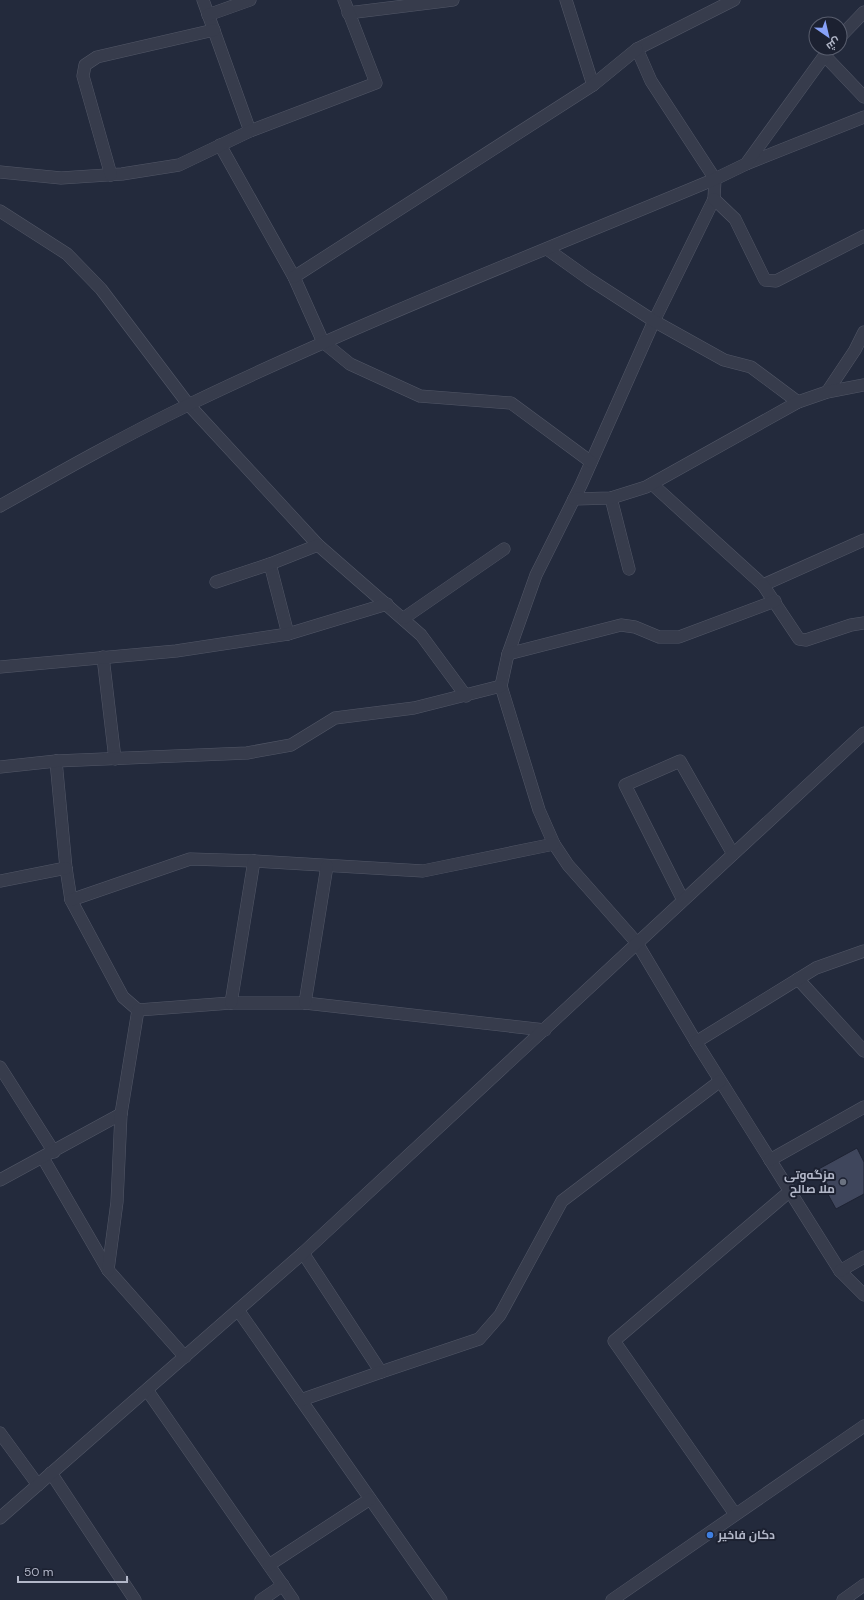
<svg xmlns="http://www.w3.org/2000/svg" width="864" height="1600" font-family="'DM Sans',Cairo,sans-serif">
<rect width="100%" height="100%" fill="#232a3c"/>
<polygon fill="#3f465c" stroke="#1e2333" points="857,1148 864,1162 864,1194 836,1209 815,1171"/>
<g fill="none" stroke-linecap="round" stroke-linejoin="round">
<defs>
<g id="minor">
<polyline points="203,0 250,131"/>
<polyline points="566,0 593,85"/>
<polyline points="734,0 637,49 651,81 715,179 714,199 654,321 581,485 536,575 508,654 501,686 539,810 554,844 568,865 637,943 696,1042 840,1271 864,1295"/>
<polyline points="348,13 453,0"/>
<polyline points="208,15 250,0"/>
<polyline points="840,37 864,12"/>
<polyline points="825,56 864,97"/>
<polyline points="220,145 294,277 323,342 350,364 420,396 511,403 591,462"/>
<polyline points="746,164 864,117"/>
<polyline points="0,172 61,178 122,174 179,165 250,131 376,83 344,0"/>
<polyline points="111,175 83,76 85,65 97,57 214,30"/>
<polyline points="714,199 735,219 765,280 776,281 864,236"/>
<polyline points="0,211 67,254 101,289 188,404 318,545 421,635 466,696"/>
<polyline points="547,249 589,279 654,321 724,360 751,367 798,402"/>
<polyline points="294,277 593,85 637,49"/>
<polyline points="827,392 855,350 864,332"/>
<polyline points="652,484 763,585 864,540"/>
<polyline points="611,498 629,569"/>
<polyline points="574,499 611,498 646,487 798,402 827,392 864,385"/>
<path d="M 0,506 C 62,471 124,436 188,405 C 360,322 538,253 715,179 L 746,164 L 830,48"/>
<polyline points="270,564 288,634"/>
<polyline points="216,582 270,564 318,545"/>
<polyline points="763,585 799,639 806,640 851,625 864,623"/>
<polyline points="404,618 504,549"/>
<polyline points="508,654 621,625 635,627 659,637 679,637 775,601"/>
<polyline points="103,657 115,759"/>
<polyline points="0,667 176,651 288,634 387,604"/>
<polyline points="56,761 66,868 71,900 123,997 138,1010 231,1003 305,1003 545,1030"/>
<polyline points="0,767 56,761 247,753 291,745 335,718 414,708 501,686"/>
<polyline points="0,881 66,868"/>
<polyline points="71,900 190,859 254,861 423,871 554,844"/>
<polyline points="683,900 625,785 680,761 733,854"/>
<polyline points="798,979 864,1051"/>
<polyline points="231,1003 254,861"/>
<polyline points="305,1003 327,866"/>
<polyline points="696,1042 816,968 864,951"/>
<polyline points="0,1067 54,1152"/>
<polyline points="43,1158 108,1270 185,1357"/>
<polyline points="770,1160 864,1107"/>
<polyline points="0,1180 121,1114"/>
<polyline points="303,1253 381,1372 479,1339 500,1315 562,1201 720,1081"/>
<polyline points="108,1270 117,1202 121,1114 138,1010"/>
<polyline points="840,1271 864,1257"/>
<polyline points="238,1310 441,1600"/>
<polyline points="147,1390 293,1600"/>
<polyline points="301,1400 381,1372"/>
<polyline points="0,1433 38,1485"/>
<polyline points="51,1473 135,1600"/>
<polyline points="735,1514 614,1341 790,1191"/>
<polyline points="0,1518 303,1253 864,733"/>
<polyline points="269,1565 370,1499"/>
<polyline points="261,1600 283,1585"/>
<polyline points="612,1600 864,1426"/>
<polyline points="843,1600 864,1585"/>
</g>
</defs>
<use href="#minor" stroke="#525767" stroke-width="13"/>
<use href="#minor" stroke="#373c4c" stroke-width="12"/>
</g>
<circle fill="#6b7280" stroke="#1c2131" stroke-width="1.5" cx="843" cy="1182" r="4"/>
<circle fill="#3f7fe0" stroke="#1c2131" stroke-width="1.5" cx="710" cy="1535" r="4"/>
<g text-anchor="middle" stroke-width="4" stroke-linejoin="round" paint-order="stroke">
<g font-size="12" font-weight="bold" fill="#b2b7c8" stroke="#1c2131" text-anchor="end">
<text x="835" y="1179">مزگه‌وتی<tspan x="835" dy="14">ملا صالح</tspan></text>
<text x="718" y="1539" text-anchor="start">دكان فاخیر</text>
</g>
</g>
<g transform="translate(828 36) rotate(146)"><circle r="19" fill="#1c2131" stroke="#585d6d"/>
<path d="M0-3L7 15L0 10L-7 15Z" fill="#87a1f8"/>
<text y="-6" font-size="11" font-weight="bold" text-anchor="middle" fill="#b2b7c8">ش</text>
</g>
<path d="M18 1576v6h109v-6" fill="none" stroke="#b2b7c8" stroke-width="2"/>
<text x="24" y="1576" font-size="12" fill="#b2b7c8" stroke="#1c2131" stroke-width="3" paint-order="stroke">50 m</text>
</svg>
